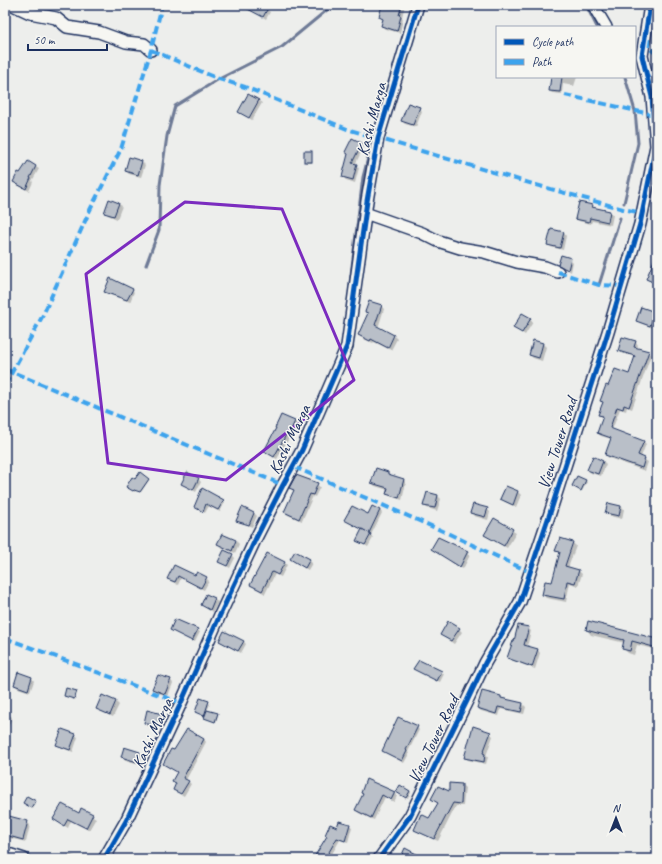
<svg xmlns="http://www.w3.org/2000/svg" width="662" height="864" font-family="Caveat,sans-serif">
<rect width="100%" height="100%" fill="#edeeec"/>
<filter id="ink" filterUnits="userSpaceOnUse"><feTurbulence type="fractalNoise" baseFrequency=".025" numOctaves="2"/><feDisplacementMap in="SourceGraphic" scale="8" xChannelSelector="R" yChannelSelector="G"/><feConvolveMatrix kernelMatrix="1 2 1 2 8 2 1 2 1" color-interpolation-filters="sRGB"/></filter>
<g filter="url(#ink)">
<g fill="#0003">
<polygon points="254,5 261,5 270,12 266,19 251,10"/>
<polygon points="383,5 405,5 402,17 403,19 400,33 385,29 382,26 384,20 380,17"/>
<polygon points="552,77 577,77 574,86 563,84 562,94 552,93 550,91"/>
<polygon points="249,95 262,103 252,120 239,112"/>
<polygon points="419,108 422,111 416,127 405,124 402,121"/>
<polygon points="361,143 364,146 355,165 359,168 355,183 346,180 343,177"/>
<polygon points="311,152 312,153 312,163 306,163 305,162"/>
<polygon points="130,158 142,162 145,165 141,177 129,174 126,171"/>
<polygon points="28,162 39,169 32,181 33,182 29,191 17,185 14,182 21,175"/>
<polygon points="109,200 119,204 122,206 117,219 108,215 105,212"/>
<polygon points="592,206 594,209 610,212 613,215 611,225 592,221 591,224 579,221 576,219"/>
<polygon points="564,233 566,236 563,250 551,247 548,244"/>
<polygon points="570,259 573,262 571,272 559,264"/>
<polygon points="132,290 134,292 130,302 108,294 106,291"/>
<polygon points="381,306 384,309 378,328 394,336 397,339 391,350 374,342 373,343 362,338 359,335 368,314 366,312"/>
<polygon points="641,308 655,313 657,315 653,328 640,323 637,320"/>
<polygon points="530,319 533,322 525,335 514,327"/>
<polygon points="534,341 543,344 546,347 542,361 533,358 530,355"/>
<polygon points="636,342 638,345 637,349 648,352 651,355 632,409 627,407 626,411 620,409 612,430 644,442 646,444 641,457 648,462 645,471 609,458 606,455 612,439 601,436 598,433 603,418 600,415 630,375 636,357 622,353 619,350"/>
<polygon points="295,422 298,425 292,436 291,435 277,459 268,454 265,451"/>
<polygon points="603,461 606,464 601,476 591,473 588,470"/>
<polygon points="388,473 391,476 404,480 406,483 402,500 390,496 387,494 388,490 375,486 372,483"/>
<polygon points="578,477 587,482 582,491 573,486"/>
<polygon points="148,479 149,480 141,492 136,490 135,492 128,488 135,480"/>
<polygon points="198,479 201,482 196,492 182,484"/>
<polygon points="311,481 320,487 315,497 313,496 302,521 288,515 285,512 294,491 290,488"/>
<polygon points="507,487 518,492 521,495 516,507 505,502 502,499"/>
<polygon points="203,489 225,502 220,512 209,506 205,513 195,507"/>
<polygon points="428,493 438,496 441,499 437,511 427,508 424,505"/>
<polygon points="608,504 621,506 624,509 622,519 610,516 607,513"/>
<polygon points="243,509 254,513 257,516 252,527 241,522"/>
<polygon points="487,509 490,512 488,520 474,516 471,513"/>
<polygon points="380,510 382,513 371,535 373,538 368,547 357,540 363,530 347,522 368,515"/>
<polygon points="494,520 516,533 507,548 485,535"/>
<polygon points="222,535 236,541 239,544 235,553 221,547 218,544"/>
<polygon points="438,538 468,552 470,555 463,569 452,563 450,560 432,549"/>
<polygon points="573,543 576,546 568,568 579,571 582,574 578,586 570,583 566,602 546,598 543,595 552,584 561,554 557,550"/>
<polygon points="232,555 235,558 230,568 219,562"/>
<polygon points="291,559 309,560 312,563 308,570"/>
<polygon points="284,562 287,565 281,577 275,574 265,594 251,585"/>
<polygon points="175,566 196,576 206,578 209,581 204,590 181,578 178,585 171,581 169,578"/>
<polygon points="206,595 218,602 213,612 202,605"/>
<polygon points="528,628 531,631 527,647 538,650 540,653 535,669 511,660 508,657"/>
<polygon points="171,629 197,630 200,632 195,642"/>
<polygon points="459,629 462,632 454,644 441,635"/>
<polygon points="587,630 657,640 657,650 637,645 634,655 628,653 623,648 625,643 591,635"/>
<polygon points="243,641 246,644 241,653 225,644"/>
<polygon points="414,669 441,672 444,674 440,682"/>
<polygon points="32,678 34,681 30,692 18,688 15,685"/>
<polygon points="170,680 173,683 168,696 156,692 153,689"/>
<polygon points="76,692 77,693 75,700 66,696"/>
<polygon points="103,696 116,702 119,705 113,717 100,711 97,708"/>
<polygon points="501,697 503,699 523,704 526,707 524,714 501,709 499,716 481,711 478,708"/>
<polygon points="201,699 210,704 207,711 218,715 216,722 206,719 206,716 198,713"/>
<polygon points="5,713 12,717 8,728 5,726"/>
<polygon points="161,715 164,717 161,729 148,726 145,723"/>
<polygon points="417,727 419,730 408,752 409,754 404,763 383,751"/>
<polygon points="490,733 493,736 486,756 488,757 486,764 468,760 465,758"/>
<polygon points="75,735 78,737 73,752 60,747 57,745"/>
<polygon points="204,739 206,742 186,780 191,784 184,796 174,790 176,784 173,781 178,772 164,764 175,752"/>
<polygon points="139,753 142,756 140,764 125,760 122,757"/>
<polygon points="462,785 465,788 463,806 456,806 438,841 418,832 415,830 430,819 438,803 432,799 450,793"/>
<polygon points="410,791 411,793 408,798 398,793"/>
<polygon points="394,793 397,796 394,802 385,797 374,820 359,813 356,810 364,794"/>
<polygon points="35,802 36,803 33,809 25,804"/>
<polygon points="82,810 96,818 89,830 71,821 68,828 54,819 79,815"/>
<polygon points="5,816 27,822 30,825 26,842 5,837"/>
<polygon points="349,825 352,827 348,842 340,840 329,859 317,859 338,829"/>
<polygon points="69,854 78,858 78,859 67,859"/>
</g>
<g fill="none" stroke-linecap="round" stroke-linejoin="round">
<g stroke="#6e7a96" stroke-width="3">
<polyline points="586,5 597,27"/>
<polyline points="624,203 638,143 635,111 625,77"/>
<polyline points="146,265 159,230 160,185 167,136 175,106 219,79 282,47 333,5"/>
<polyline points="350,283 363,177 371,146"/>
<polyline points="599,285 620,218"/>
</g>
</g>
<g fill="#b9bfc8" stroke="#1b2f5e">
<polygon points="240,5 263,5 268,8 263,17"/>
<polygon points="382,5 402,5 399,15 401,16 397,31 381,26 383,19 379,17"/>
<polygon points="551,77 562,77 560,92 549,91"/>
<polygon points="248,94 259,100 249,118 238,112"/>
<polygon points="408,103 420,107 413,125 401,121"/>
<polygon points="352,138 362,143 352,163 357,164 353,180 342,177 348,154 345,152"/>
<rect x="304" y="151" width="8" height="11"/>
<polygon points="129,157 142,161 138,175 125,171"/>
<polygon points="28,161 36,166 30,178 31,178 26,189 13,182 18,172 20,173"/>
<polygon points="109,199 119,203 114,216 104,213"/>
<polygon points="579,202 593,205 592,207 610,211 608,222 590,218 589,222 575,219"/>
<polygon points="551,229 564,232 560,248 547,245"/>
<polygon points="657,253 657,284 646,279"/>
<polygon points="561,255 571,258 568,270 558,265"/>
<polygon points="110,278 133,289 127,300 104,292"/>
<polygon points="369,301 382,305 375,325 394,335 388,348 371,339 370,341 358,335 368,313 365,312"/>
<polygon points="641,307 655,312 650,326 636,321"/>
<polygon points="522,313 531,318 522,333 513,328"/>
<polygon points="622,337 636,341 634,347 649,351 629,407 624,405 623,409 617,407 610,428 644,441 638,455 645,458 642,468 605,455 611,438 597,433 603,416 598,415 603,402 600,401 606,385 608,386 615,369 629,374 635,356 618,351"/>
<polygon points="533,340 543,343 539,358 529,355"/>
<polygon points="281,415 295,421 289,434 287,433 274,457 264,451 276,428 275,428"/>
<polygon points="593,456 603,461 598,474 587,470"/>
<polygon points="376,468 388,472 388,474 404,479 399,498 386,494 388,488 371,483"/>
<polygon points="140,472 149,479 140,492 134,490 133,491 126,487 132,477 135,479"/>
<polygon points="187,472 199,478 193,490 181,484"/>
<polygon points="296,475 318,483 313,495 310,494 299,519 284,512 294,490 289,488"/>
<polygon points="577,476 586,480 581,491 572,486"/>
<polygon points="506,486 518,491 513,505 500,499"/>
<polygon points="202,488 224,500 218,510 206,504 203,512 194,507"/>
<polygon points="427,492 438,495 435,508 423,506"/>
<polygon points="608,503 621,506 619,516 605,513"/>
<polygon points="473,504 488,508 485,517 470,513"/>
<polygon points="352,506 368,514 372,506 380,510 369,533 344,520"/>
<polygon points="242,507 254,513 249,525 236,521"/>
<polygon points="494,518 513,529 504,546 484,535"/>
<polygon points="362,529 371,534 365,545 356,541"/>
<polygon points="222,534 236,540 232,551 217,544"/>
<polygon points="438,537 468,551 460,567 431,549"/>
<polygon points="560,538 573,542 565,566 579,570 575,583 567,581 564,599 542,595 545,581 552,582 560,552 555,551"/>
<polygon points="224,550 233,554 227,566 218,562"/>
<polygon points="295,551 310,559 305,568 290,559"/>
<polygon points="267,553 285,562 278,575 272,572 262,591 250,585"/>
<polygon points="174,565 195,575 197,572 207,577 201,588 178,576 175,582 167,579"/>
<polygon points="206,594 215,598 210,610 201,605"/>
<polygon points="175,619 198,629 192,641 170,630"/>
<polygon points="448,621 460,628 451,641 440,635"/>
<polygon points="588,621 657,639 657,648 632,641 630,651 622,649 624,640 586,630"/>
<polygon points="518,625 529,627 524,645 538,649 532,667 507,658 513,641 514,641"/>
<polygon points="224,631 244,641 238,651 219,641"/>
<polygon points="419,660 442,671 437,681 413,669"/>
<polygon points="18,672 32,677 28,690 14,685"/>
<polygon points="158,675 171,679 165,694 152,689"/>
<polygon points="66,688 77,691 74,699 64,696"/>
<polygon points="482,691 501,696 501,698 523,703 521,712 498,707 496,714 477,708"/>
<polygon points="102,695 116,701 110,715 96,709"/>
<polygon points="200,698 209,701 204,716 195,712"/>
<polygon points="147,710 162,714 158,727 144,723"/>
<polygon points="207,710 218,713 215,722 204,718"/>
<polygon points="398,717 418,726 406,750 407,751 402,761 382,751"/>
<polygon points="473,726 491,732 483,753 485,754 484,762 464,758"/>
<polygon points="62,729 76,734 70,750 56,745"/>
<polygon points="187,729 204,739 183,778 189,781 181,794 173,790 176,783 172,781 177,772 163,764 171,749 174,750"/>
<polygon points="124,747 140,752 137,762 121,757"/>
<polygon points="366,779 395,792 391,800 382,795 371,818 355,810 363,794 361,793"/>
<polygon points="449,783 462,784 461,804 453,803 434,839 414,830 421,814 429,818 438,803 431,799 438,786 449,791"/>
<polygon points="400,785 410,791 406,798 396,792"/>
<polygon points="27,796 36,801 32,808 23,803"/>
<polygon points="62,804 79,813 81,808 93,814 86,828 68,819 64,826 53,819"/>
<polygon points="5,815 28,821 23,840 5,835"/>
<polygon points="339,821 350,824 345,841 337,838 325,859 313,859 327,836 325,835 330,824 337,827"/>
<polygon points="405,848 426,859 400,859"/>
</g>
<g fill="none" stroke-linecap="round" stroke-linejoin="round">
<defs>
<g id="minor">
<polyline points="13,5 30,13 56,18 67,27 99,32 126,42 144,44 151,50"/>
<polyline points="593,5 606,27"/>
<polyline points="365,213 422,233 438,241 460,248 484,252 517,262 545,267 558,272"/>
<polyline points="5,853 24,859"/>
<polyline points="104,859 126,821 181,703 220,615 256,538 283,485 302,450 347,346 367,201 378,138 418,5"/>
<polyline points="379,859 410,816 467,701 485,663 520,602 550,513 608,332 640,224 656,146 652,97 642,56 650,5"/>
</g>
</defs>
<use href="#minor" stroke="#1b2f5e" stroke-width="14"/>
<use href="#minor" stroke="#f6f6f2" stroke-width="11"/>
<g stroke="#3da3ed" stroke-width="4" stroke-dasharray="8 4" stroke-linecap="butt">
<polyline points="648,39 648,47 654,52 657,52"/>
<polyline points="151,50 219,79 245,87 347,129 536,185 623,209 642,213"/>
<polyline points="565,95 654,115"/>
<polyline points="558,272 599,285 622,286"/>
<polyline points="5,369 283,485"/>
<polyline points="5,385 43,315 90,210 121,149 151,50 162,5"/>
<polyline points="294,467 445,532 530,572"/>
<polyline points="5,638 181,703"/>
</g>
<defs>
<g id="cycleway">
<polyline points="104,859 126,821 181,703 220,615 256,538 283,485 302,450 347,346 367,201 378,138 418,5"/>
<polyline points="379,859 410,816 467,701 485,663 520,602 550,513 608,332 640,224 656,146 652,97 642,56 650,5"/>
</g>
</defs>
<use href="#cycleway" stroke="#f6f6f2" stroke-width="8"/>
<use href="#cycleway" stroke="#0057b8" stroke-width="5"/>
</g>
</g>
<path fill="none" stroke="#7b2cbf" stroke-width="3" stroke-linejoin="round" d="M 185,202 L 282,209 L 354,380 L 226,480 L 108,463 L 86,274 Z"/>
<g text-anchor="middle" stroke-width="3" stroke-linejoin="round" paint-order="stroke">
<g font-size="17" fill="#1b2f5e" stroke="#f6f6f2">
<text transform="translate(371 119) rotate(-75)" y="6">Kashi Marga</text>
<text transform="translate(289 439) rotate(-64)" y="6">Kashi Marga</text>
<text transform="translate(557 443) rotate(-72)" y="6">View Tower Road</text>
<text transform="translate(152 733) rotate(-65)" y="6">Kashi Marga</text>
<text transform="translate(433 739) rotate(-64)" y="6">View Tower Road</text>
</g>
</g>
<rect width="662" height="864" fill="none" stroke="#f6f6f2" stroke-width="20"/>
<rect x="10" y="10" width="642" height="844" fill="none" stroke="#1b2f5e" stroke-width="1.5" filter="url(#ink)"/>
<rect x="496" y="26" width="140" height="52" fill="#f6f6f2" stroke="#9ea6b7"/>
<rect x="504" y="39" width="20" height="6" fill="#0057b8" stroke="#9ea6b7"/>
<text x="532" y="46" font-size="12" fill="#1b2f5e">Cycle path</text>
<rect x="504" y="59" width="20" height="6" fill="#3da3ed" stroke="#9ea6b7"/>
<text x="532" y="66" font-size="12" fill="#1b2f5e">Path</text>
<g transform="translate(616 818)" stroke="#f6f6f2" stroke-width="3" paint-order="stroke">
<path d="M0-3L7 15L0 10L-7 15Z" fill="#1b2f5e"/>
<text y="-6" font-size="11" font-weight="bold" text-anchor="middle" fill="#1b2f5e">N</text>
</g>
<path d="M28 44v6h79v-6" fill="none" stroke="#1b2f5e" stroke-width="2"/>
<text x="34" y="44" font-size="12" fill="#1b2f5e" stroke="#f6f6f2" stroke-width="3" paint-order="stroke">50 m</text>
</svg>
